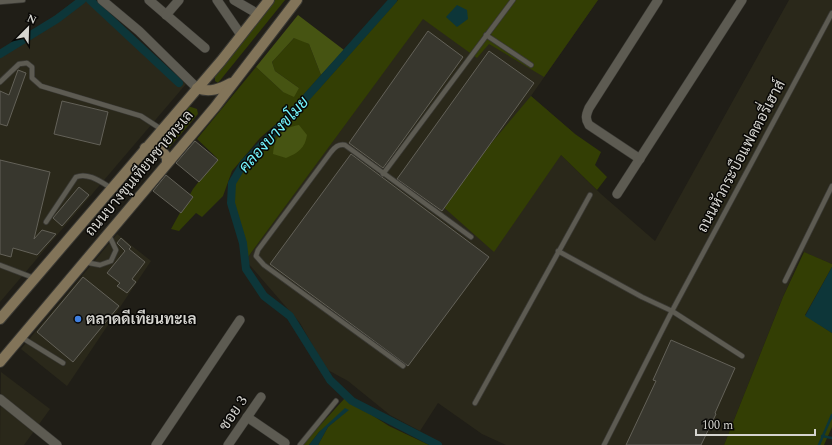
<svg xmlns="http://www.w3.org/2000/svg" width="832" height="445" font-family="Spectral,Sarabun,serif">
<rect width="100%" height="100%" fill="#201e17"/>
<g fill="#2a281a">
<polygon points="76,0 93,0 186,84 0,302 0,56"/>
<polygon points="436,0 598,0 531,96 575,134 561,155 601,194 655,241 789,0 832,0 832,264 803,252 783,297 724,445 506,445 482,434 438,403 420,431 390,415 348,381 326,369 300,323 247,262 248,257"/>
<polygon points="117,234 151,261 67,386 21,349"/>
<polygon points="1,372 50,409 24,445 0,445"/>
</g>
<g fill="#333e04">
<polygon points="275,0 285,0 218,83 215,81 215,77"/>
<polygon points="398,0 598,0 544,77 489,44 477,58 423,19 248,257 234,203 234,184 245,166 318,90"/>
<polygon points="295,37 309,44 321,75 284,117 260,138 232,171 223,196 202,217 196,213 179,231 171,229 193,189 217,158 197,139 256,67 283,92 299,88 275,71 272,62"/>
<polygon points="531,96 575,134 601,152 595,165 607,177 597,190 561,155 494,252 440,204"/>
<polygon points="188,106 197,109 198,114 167,150 158,143"/>
<polygon points="804,252 832,264 832,267 805,315 832,333 832,427 824,445 724,445 783,297"/>
<polygon points="345,398 389,426 429,445 318,445 328,427 348,410 319,432 309,445 302,445"/>
</g>
<g fill="#465412">
<polygon points="298,15 344,50 321,75 309,44 294,38 272,62 275,71 299,88 294,97 283,92 256,67"/>
<path d="M 299,125 L 307,135 C 305,148 298,153 286,158 L 273,154 C 274,138 283,127 299,125 Z"/>
</g>
<g fill="#0d3639">
<polygon points="457,5 467,10 468,19 457,27 446,17"/>
<polygon points="832,267 832,333 805,316"/>
<polygon points="345,408 349,410 328,427 318,445 309,445 319,432"/>
</g>
<g fill="none" stroke-linecap="round" stroke-linejoin="round">
<g stroke="#0d3639" stroke-width="2.5">
<polyline points="822,436 832,438"/>
<polyline points="819,445 832,415"/>
</g>
<g stroke="#0d3639" stroke-width="8">
<polyline points="90,0 179,83"/>
<polyline points="393,0 288,118 244,163 232,183 231,203 243,243 246,269 264,296 290,316 330,380 352,401 438,445"/>
<polyline points="0,54 57,19 82,0"/>
</g>
</g>
<g fill="#38372e" stroke="#636158">
<polygon points="428,31 463,57 383,168 349,143"/>
<polygon points="489,51 534,83 442,211 397,179"/>
<polygon points="18,70 26,73 7,126 0,124 0,91 9,95"/>
<polygon points="62,101 108,112 100,145 54,134"/>
<polygon points="195,141 218,160 199,182 176,163"/>
<polygon points="351,154 489,257 408,366 270,264"/>
<polygon points="0,160 50,172 34,239 42,230 56,234 37,255 13,248 11,257 0,254"/>
<polygon points="166,175 193,197 181,213 153,191"/>
<polygon points="79,187 89,195 62,226 53,218"/>
<polygon points="121,238 131,247 129,249 145,262 132,279 136,282 127,293 117,286 120,283 107,273 125,251 117,243"/>
<polygon points="83,277 119,306 73,362 37,332"/>
<polygon points="671,340 735,368 715,413 716,414 701,445 626,445 656,381 653,380"/>
</g>
<g fill="none" stroke-linecap="round" stroke-linejoin="round">
<defs>
<g id="lane">
<polyline points="0,2 23,0"/>
<polyline points="486,35 531,65"/>
<polyline points="0,82 19,64 27,63 32,67 32,78 41,86 141,116 161,129"/>
<polyline points="383,174 513,0"/>
<path d="M 46,222 L 76,177 C 88,172 101,182 111,188"/>
<polyline points="558,251 642,297 672,311 742,356"/>
<polyline points="84,262 100,265 111,261 116,250 108,233"/>
<polyline points="0,265 34,278"/>
<polyline points="785,281 832,186"/>
<polyline points="21,337 63,363"/>
<path d="M 403,366 L 264,265 L 256,256 L 258,250 L 331,152 C 335,147 338,144 345,145 L 471,237"/>
<polyline points="475,403 590,195"/>
<polyline points="300,445 336,401"/>
<polyline points="604,445 672,311 832,13"/>
</g>
<g id="street">
<polyline points="102,0 139,31 197,88"/>
<polyline points="149,0 205,48"/>
<polyline points="217,0 241,35"/>
<polyline points="234,0 258,14"/>
<polyline points="166,15 179,0"/>
<path d="M 640,159 L 589,125 C 585,119 586,115 589,108 L 658,0"/>
<polyline points="617,194 742,0"/>
<polyline points="0,399 57,445"/>
<polyline points="247,417 285,443"/>
<polyline points="156,445 240,320"/>
<polyline points="228,445 261,397"/>
</g>
<g id="secondary">
<path d="M 197,88 C 209,93 220,89 231,83"/>
<polyline points="145,148 159,148 167,157 167,163"/>
<polyline points="0,319 221,61 269,0"/>
<polyline points="0,362 215,107 297,0"/>
</g>
</defs>
<use href="#lane" stroke="#3a3934" stroke-width="6"/>
<use href="#street" stroke="#3a3934" stroke-width="10"/>
<use href="#secondary" stroke="#3a3934" stroke-width="12"/>
<use href="#lane" stroke="#5d5b52" stroke-width="4.5"/>
<use href="#street" stroke="#5d5b52" stroke-width="9"/>
<use href="#secondary" stroke="#827459" stroke-width="10"/>
</g>
<circle fill="#3f7fe0" stroke="#090806" stroke-width="1.5" cx="78" cy="319" r="4"/>
<g text-anchor="middle" stroke-width="3" stroke-linejoin="round" paint-order="stroke">
<g font-size="15" fill="#d5d4cf" stroke="#090806">
<text transform="translate(741 156) rotate(-62)" y="5">ถนนหัวกระบือแฟคตอรี่เฮาส์</text>
<text transform="translate(139 173) rotate(-50)" y="5">ถนนบางขุนเทียนชายทะเล</text>
<text transform="translate(233 413) rotate(-56)" y="5">ซอย 3</text>
</g>
<g font-size="15" font-weight="bold" fill="#d5d4cf" stroke="#090806" text-anchor="start">
<text x="86" y="324">ตลาดดีเทียนทะเล</text>
</g>
<g font-size="16" font-style="italic" fill="#73f3fc" stroke="#090806">
<text transform="translate(273 134) rotate(-48)" y="6">คลองบางขโมย</text>
</g>
</g>
<g transform="translate(28 28) rotate(23)" stroke="#090806" stroke-width="3" paint-order="stroke">
<path d="M0-3L7 15L0 10L-7 15Z" fill="#d5d4cf"/>
<text y="-6" font-size="11" font-weight="bold" text-anchor="middle" fill="#d5d4cf">N</text>
</g>
<path d="M696 429v6h119v-6" fill="none" stroke="#d5d4cf" stroke-width="2"/>
<text x="702" y="429" font-size="12" fill="#d5d4cf" stroke="#090806" stroke-width="3" paint-order="stroke">100 m</text>
</svg>
